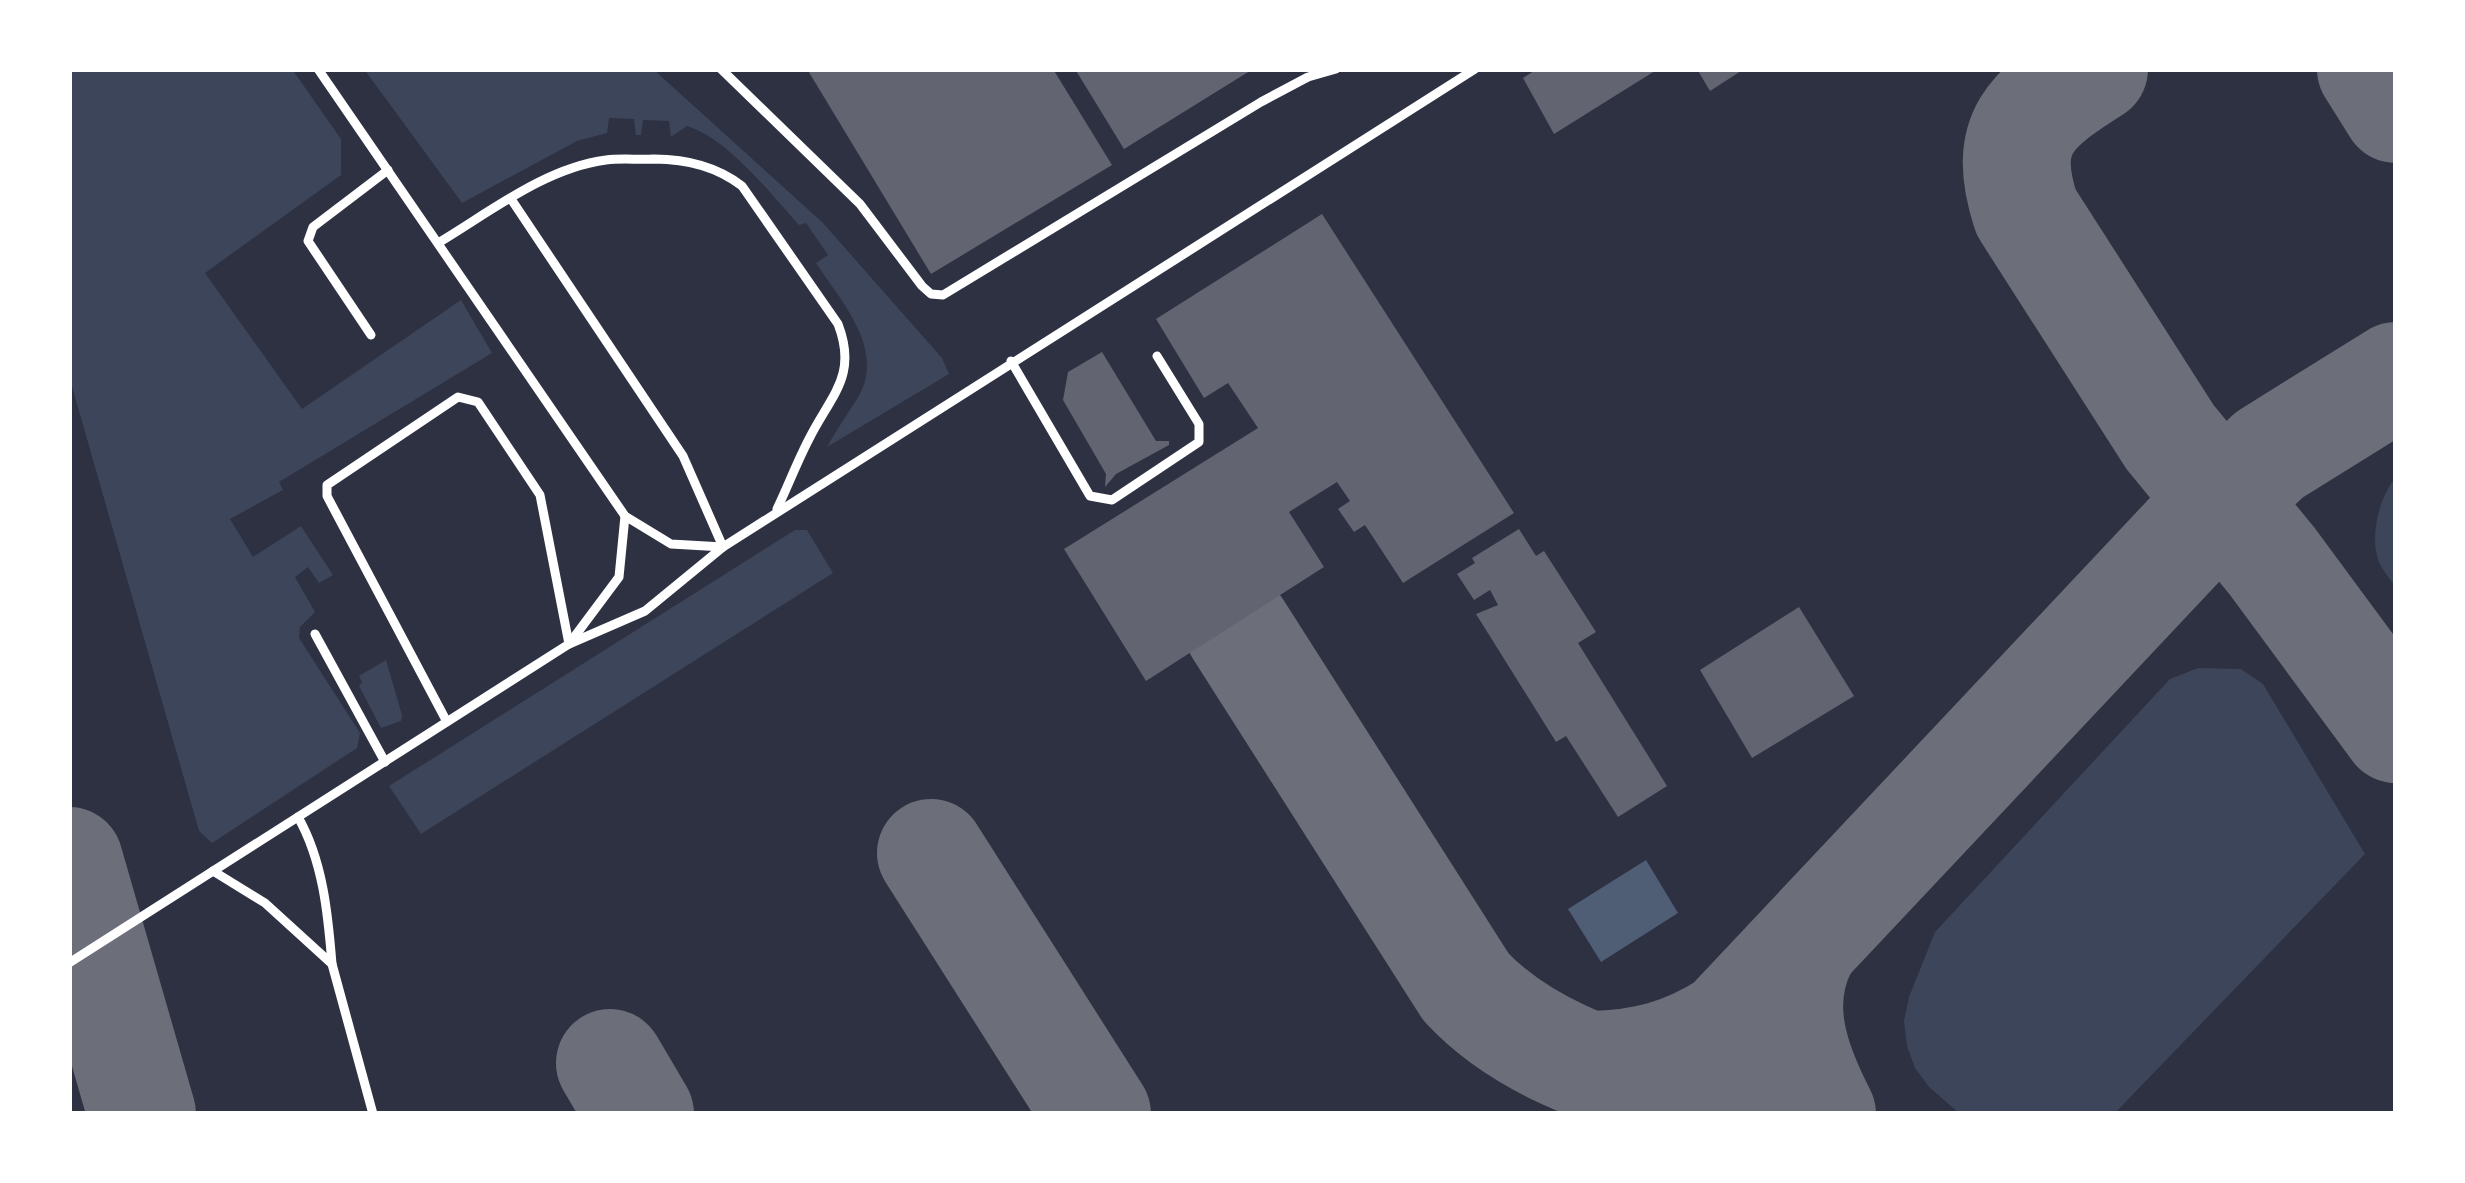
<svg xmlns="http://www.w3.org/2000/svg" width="2465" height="1183" font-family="Rubik,sans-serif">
<rect width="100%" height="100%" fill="#2d3142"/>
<g fill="#3c4559">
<polygon points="69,69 292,69 341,139 341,175 205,273 302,409 461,300 492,353 279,482 283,490 230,519 253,557 301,526 333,575 319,583 308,567 295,577 315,612 300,627 299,638 360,733 357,748 212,843 199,831 69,376"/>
<path d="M 364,69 L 653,69 L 823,223 L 942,358 L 949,374 L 827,447 C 836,430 847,415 857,399 C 887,350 842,303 816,263 L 828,255 L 806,223 L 799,225 C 771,194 727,138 687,126 L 671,137 L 669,121 L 643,120 L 641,135 L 636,135 L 634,119 L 609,118 L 607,133 L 577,141 L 462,203 Z"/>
<path d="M 2396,477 L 2396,588 C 2391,580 2383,571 2379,562 C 2369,537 2379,497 2396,477 Z"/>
<polygon points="795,530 807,530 833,573 421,834 389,786"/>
<polygon points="386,660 402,715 401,721 381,728 359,686 362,682 359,676"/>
<polygon points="2198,668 2241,669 2263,684 2365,854 2114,1114 1960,1114 1929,1087 1915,1068 1907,1046 1904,1021 1909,997 1935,932 2170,679"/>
</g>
<polygon fill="#4f5d75" points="1646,860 1678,913 1601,962 1568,909"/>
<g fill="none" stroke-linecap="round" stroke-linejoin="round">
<g stroke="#6c6f7a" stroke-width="108">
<path d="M 2094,69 C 2031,109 2000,132 2026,212 L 2170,437 L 2272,561 L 2396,729"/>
<polyline points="2371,69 2396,109"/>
<path d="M 1238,629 L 1466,987 C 1535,1061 1640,1082 1732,1114"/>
<polyline points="931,853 1097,1114"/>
<polyline points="69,861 142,1114"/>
<path d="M 1804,946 C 1774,1002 1794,1060 1822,1114"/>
<polyline points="610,1063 640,1114"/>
<path d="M 1591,1065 C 1643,1064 1684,1053 1728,1025 L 2223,499 L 2269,455 L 2396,376"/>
</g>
</g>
<g fill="#626471">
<polygon points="807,69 1053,69 1112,165 931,274"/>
<polygon points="1075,69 1253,69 1124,149"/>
<polygon points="1537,69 1658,69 1554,134 1523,78"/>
<polygon points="1697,69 1744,69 1710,91"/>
<polygon points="1322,214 1514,513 1403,583 1365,525 1354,532 1338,509 1350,501 1337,482 1289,512 1324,567 1146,681 1064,549 1258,428 1228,383 1204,398 1156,319"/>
<polygon points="1102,352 1156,441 1169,441 1169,445 1116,474 1105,487 1106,474 1063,400 1068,372"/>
<polygon points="1519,529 1536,556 1544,551 1596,632 1578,643 1667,786 1618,817 1566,736 1556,742 1476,614 1498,605 1490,590 1474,600 1457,574 1475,563 1472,558"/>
<polygon points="1799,607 1854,696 1752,758 1700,670"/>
</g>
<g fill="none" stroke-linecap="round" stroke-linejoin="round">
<g stroke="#fff" stroke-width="9">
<polyline points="318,69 625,516 671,544 723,547 1475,69"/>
<polyline points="721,69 860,204 922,286 931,294 943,295 1261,102 1308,77 1336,69"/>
<polyline points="511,199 683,456 723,547 645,611 569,644 619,577 625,516"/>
<path d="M 438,243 C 490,212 545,168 606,160 C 622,158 638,160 654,159 C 686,159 716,166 742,186 L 838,324 C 858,376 831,395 809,439 C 797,462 788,486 777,509"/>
<polyline points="371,335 308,241 313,227 388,170"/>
<polyline points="1011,361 1090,496 1112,500 1199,442 1199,424 1157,356"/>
<polyline points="315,634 385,762"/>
<path d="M 213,871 L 265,903 L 332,964 C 328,914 323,861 298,817"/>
<polyline points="69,963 569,644 540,495 478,402 458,397 327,485 327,496 447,722"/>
<polyline points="332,964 373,1114"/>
</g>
</g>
<rect width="2465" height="1183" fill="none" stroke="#ffffff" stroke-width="144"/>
</svg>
